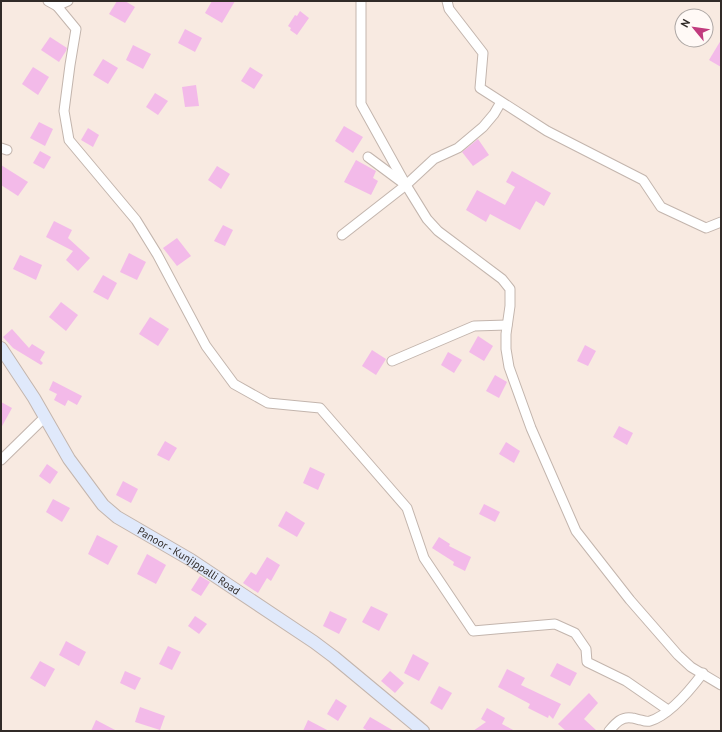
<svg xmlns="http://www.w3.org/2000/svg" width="722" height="732" font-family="'PT Sans',sans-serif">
<rect width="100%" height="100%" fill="#f8eae1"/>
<g fill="#f3bae9">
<polygon points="117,1 125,1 135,7 125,23 109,14"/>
<polygon points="212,1 235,1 222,23 205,13"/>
<polygon points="300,11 309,18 297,35 290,30 291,28 288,26 295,15 297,16"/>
<polygon points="185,29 202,38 195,52 178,43"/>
<polygon points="50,37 67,48 66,51 59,62 41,50"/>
<polygon points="721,40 721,67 709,60"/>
<polygon points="133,45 151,54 143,69 126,60"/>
<polygon points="103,59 118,68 108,84 93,75"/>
<polygon points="33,67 49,77 38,95 22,84"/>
<polygon points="250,67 263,75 254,89 241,81"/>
<polygon points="196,85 199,106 185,107 182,87"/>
<polygon points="155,93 168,101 158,115 146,107"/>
<polygon points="39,122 53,129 45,146 30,138"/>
<polygon points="344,126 363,137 353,153 335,141"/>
<polygon points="88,128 99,135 93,147 81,140"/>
<polygon points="478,139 489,155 473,166 462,152"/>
<polygon points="40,151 51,157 44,169 33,163"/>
<polygon points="356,160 376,171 373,178 378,181 371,195 344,182"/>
<polygon points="1,165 28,182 18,196 1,185"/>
<polygon points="217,166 230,174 221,189 208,180"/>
<polygon points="512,171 551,193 544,206 536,201 520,230 490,214 486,222 466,210 477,190 505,205 515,187 506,182"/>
<polygon points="54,221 72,230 68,238 90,258 78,271 66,260 73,251 46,237"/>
<polygon points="223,225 233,230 225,246 214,241"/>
<polygon points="177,238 191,256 177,266 163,248"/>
<polygon points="129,253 146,262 137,280 120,272"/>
<polygon points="20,255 42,265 36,280 13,269"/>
<polygon points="103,275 117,283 108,300 93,292"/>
<polygon points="61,302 78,315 66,331 49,317"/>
<polygon points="150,317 169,329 158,346 139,334"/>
<polygon points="12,329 29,348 32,344 45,352 40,360 43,363 41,365 13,348 3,337"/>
<polygon points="478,336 493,346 484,361 469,352"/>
<polygon points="585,345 596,351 588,366 577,361"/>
<polygon points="372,350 386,359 376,375 362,366"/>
<polygon points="448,352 462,360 454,373 441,365"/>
<polygon points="495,375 507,382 499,398 486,391"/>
<polygon points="53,381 82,396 77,405 68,400 65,406 54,400 57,394 49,390"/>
<polygon points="1,402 12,408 1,428"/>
<polygon points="619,426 633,433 627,445 613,437"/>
<polygon points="165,441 177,448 169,461 157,455"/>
<polygon points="506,442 520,451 514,463 499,454"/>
<polygon points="47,464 58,472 50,484 39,476"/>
<polygon points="310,467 325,474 318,490 303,483"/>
<polygon points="123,481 138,489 131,503 116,495"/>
<polygon points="53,499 70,508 62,522 46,512"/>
<polygon points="484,504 500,512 495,522 479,514"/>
<polygon points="286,511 305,523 297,537 278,526"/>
<polygon points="97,535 118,546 108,565 88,554"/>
<polygon points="439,537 450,544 449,546 471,557 465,571 453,565 454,562 432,548"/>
<polygon points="147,554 166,565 156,584 137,574"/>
<polygon points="267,557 280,565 271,581 267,578 258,593 243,583 251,572 256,575"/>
<polygon points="200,576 210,582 201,596 191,590"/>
<polygon points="371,606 388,614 379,631 362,622"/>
<polygon points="330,611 347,619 339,634 323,626"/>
<polygon points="195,616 207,624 199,634 188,626"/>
<polygon points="66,641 86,652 79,666 59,655"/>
<polygon points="168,646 181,652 172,670 159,664"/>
<polygon points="413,654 429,663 419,681 404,673"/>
<polygon points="40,661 55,669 45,687 30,678"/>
<polygon points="557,663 577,673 570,686 550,676"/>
<polygon points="507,669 525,678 521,685 561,704 553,719 549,715 548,718 528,708 530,704 498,687"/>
<polygon points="125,671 141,678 135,690 120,683"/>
<polygon points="390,671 404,683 395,693 381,681"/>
<polygon points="439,686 452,693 442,710 430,703"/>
<polygon points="589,693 598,703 584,719 597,731 566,731 558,724"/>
<polygon points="336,699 347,706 338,721 327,714"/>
<polygon points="140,707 165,716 160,730 135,722"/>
<polygon points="487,708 505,718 502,724 515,731 473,731 486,722 481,719"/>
<polygon points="370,717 394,731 368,731 363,728"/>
<polygon points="96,720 117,731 91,731"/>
<polygon points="308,720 329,731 303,731"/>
</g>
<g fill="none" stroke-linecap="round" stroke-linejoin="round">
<defs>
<g id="minor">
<polyline points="48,1 57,6 68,1"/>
<polyline points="361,1 361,104 406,185 427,219 438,231 502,279 510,289 510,306 506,334 506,349 509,367 531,428 576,531 630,600 678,655 691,667 721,685"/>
<polyline points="447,1 449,9 483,53 480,88 547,131 643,180 661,207 706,228 721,222"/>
<polyline points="57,6 76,29 70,65 64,111 69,140 136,220 157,254 206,346 234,384 268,403 320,408 407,508 424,558 473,631 555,624 575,633 586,649 587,662 626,681 668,710"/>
<polyline points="1,148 7,150"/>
<polyline points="368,157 403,183"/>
<polyline points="342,235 406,185 434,159 458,148 483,127 494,114 501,102"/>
<polyline points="392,361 474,326 507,325"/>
<polyline points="1,460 45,417"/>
<path d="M 609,731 C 615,724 621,716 632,718 C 635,718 638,720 641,720 C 644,721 647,722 650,721 C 670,715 691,689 703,673"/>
</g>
<g id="secondary">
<path id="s1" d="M 1,348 L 34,398 L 69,459 L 103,505 L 117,517 L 191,560 L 314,642 L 334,657 L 423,731"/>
</g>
</defs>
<use href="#minor" stroke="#c3b5ad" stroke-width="11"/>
<use href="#secondary" stroke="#c3b5ad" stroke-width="14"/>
<use href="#minor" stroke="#fff" stroke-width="9"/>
<use href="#secondary" stroke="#e0e9fb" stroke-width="12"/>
</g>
<g text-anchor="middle" stroke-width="4" stroke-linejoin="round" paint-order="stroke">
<g font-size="11" fill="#312b28" stroke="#fff9f6">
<text dy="4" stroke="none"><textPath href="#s1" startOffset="290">Panoor - Kunjippalli Road</textPath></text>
</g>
</g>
<rect width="722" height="732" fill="none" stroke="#312b28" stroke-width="4"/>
<g transform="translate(694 28) rotate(299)"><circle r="19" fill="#fff9f6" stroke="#ada7a4"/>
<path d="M0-3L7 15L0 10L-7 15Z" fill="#c13b7e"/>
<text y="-6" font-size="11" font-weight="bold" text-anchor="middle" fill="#312b28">N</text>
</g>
</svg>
